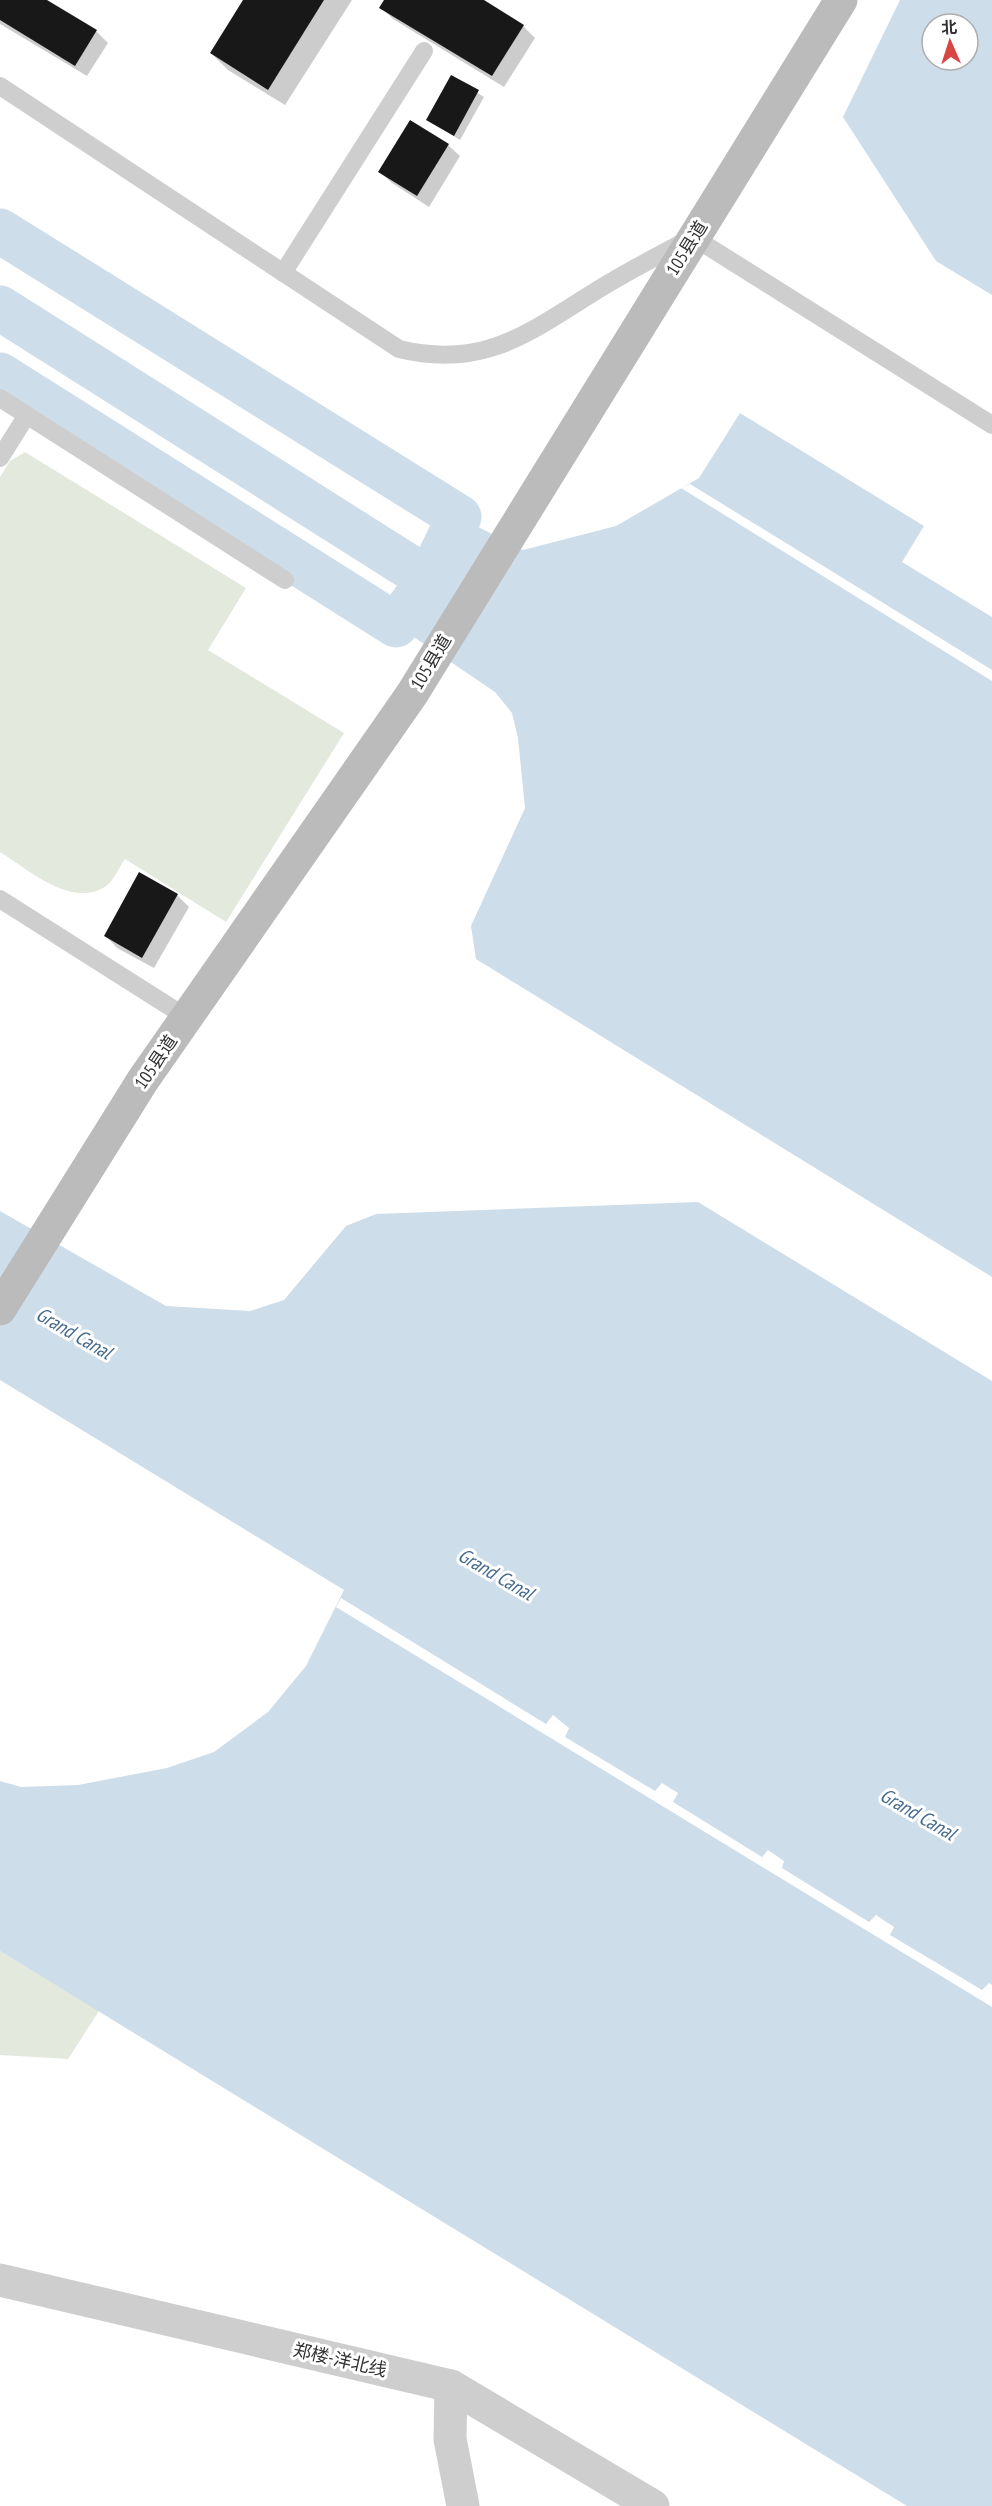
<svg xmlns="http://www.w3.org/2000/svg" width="992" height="2506" font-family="'PT Sans Narrow','Noto Sans SC',sans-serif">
<rect width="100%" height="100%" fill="#fff"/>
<g fill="#e3e9dd">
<path d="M 25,452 L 246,588 L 208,650 L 344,733 L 226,922 L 125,859 C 119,867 114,881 106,886 C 72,909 29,870 0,852 L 0,477 L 10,461 Z"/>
<polygon points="0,1951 99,2011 68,2059 0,2055"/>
</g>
<g fill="#ceddea" fill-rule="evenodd">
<path d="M 900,0 L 992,0 L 992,295 L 936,261 L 843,117 ZM 932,24 L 968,24 L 968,60 L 932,60 Z"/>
<polygon points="740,413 924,526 902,562 992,617 992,1277 476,959 471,926 525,808 518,738 512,713 495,692 396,625 429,580 459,517 523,550 616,526 699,478"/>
<polygon points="698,1202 992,1381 992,2506 907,2506 0,1951 0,1781 21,1787 78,1785 167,1768 214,1752 268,1712 306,1666 344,1590 0,1380 0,1211 166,1306 250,1311 284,1300 346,1226 376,1214"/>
</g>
<g fill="#fff">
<polygon points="690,484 992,670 992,681 681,488"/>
<polygon points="341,1598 546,1724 553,1715 569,1728 565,1737 655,1791 662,1783 678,1793 673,1802 762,1857 768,1850 784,1861 782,1868 869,1922 876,1915 894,1927 890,1935 982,1990 989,1983 992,1985 992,2007 336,1607"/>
</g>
<g fill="#0003">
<polygon points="0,0 44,0 96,31 108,43 87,76 0,24"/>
<polygon points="245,0 352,0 285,105 228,70 211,53"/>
<polygon points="385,0 481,0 523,26 535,38 504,87 393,19 381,7"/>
<polygon points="452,77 484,97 460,140 427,120"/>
<polygon points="448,145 460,156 429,207 392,183 380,172"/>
<polygon points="177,895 189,907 154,968 117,948 106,936"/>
</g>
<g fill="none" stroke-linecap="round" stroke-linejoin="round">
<g stroke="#ceddea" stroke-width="45">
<polyline points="0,231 459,517 429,580 396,625 0,375"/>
<polyline points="0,308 482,613"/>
</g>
</g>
<g fill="#181818">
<polygon points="0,0 47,0 97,30 75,66 0,20"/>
<polygon points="243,0 324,0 268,90 210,53"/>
<polygon points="384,0 484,0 524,25 492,76 379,8"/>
<polygon points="451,75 479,90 454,136 426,120"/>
<polygon points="410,120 449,144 417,196 378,172"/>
<polygon points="139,872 178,894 142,958 104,936"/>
</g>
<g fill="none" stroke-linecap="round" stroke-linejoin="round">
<g stroke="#cecece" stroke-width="18">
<path d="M 0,86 L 399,349 C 490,371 535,327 609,283 C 636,267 665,252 693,237 L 992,425"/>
<polyline points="283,273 424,51"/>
<polyline points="0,398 285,580"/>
<polyline points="0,458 27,415"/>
<polyline points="0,899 186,1017"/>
</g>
<g stroke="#cecece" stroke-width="33">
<polyline points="0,2280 451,2386 653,2506"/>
<polyline points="451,2386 450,2439 463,2506"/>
</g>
<polyline stroke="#bbb" stroke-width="33" points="0,1309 143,1080 412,694 841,0"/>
</g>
<g text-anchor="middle" stroke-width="6" stroke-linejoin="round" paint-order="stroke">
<g font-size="18" fill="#313131" stroke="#fff">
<text transform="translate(687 248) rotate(-58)" y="6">105县道</text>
<text transform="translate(431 662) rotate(-59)" y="6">105县道</text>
<text transform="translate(156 1062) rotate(-56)" y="6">105县道</text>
<text transform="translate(340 2360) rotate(13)" y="6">郑楼-洋北线</text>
</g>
<g font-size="20" font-style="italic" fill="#456a8d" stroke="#fff">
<text transform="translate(74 1333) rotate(30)" y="7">Grand Canal</text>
<text transform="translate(496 1574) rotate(30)" y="7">Grand Canal</text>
<text transform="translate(918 1814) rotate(30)" y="7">Grand Canal</text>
</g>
</g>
<g transform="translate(950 42) rotate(357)"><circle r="28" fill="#ffffff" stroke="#adadad" stroke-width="1.5"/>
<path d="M0-4.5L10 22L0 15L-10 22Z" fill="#d74643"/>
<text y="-9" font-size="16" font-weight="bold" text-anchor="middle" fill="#313131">北</text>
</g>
</svg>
